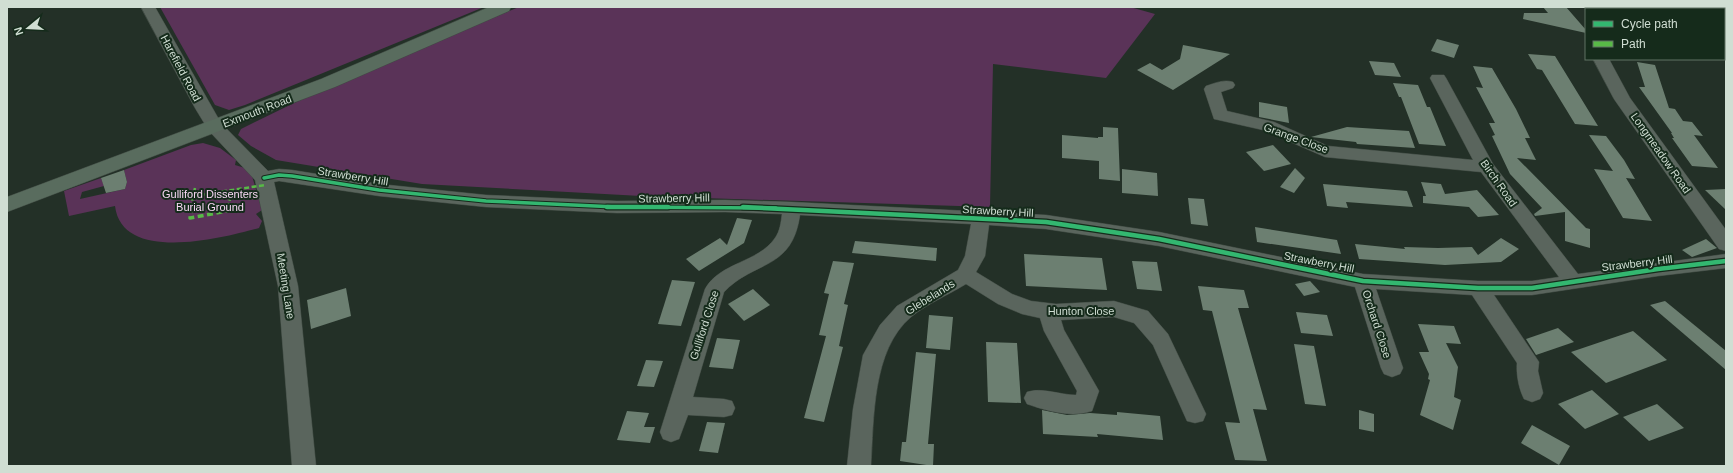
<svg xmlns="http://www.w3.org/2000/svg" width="1733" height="473" font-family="Arial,sans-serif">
<rect width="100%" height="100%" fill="#233027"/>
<g fill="#5a3358">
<polygon points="160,7 484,7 245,105 229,110 215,105"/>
<path d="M 519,7 L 1130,7 L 1155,14 L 1106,78 L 993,64 L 990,207 L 641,196 L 422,184 L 276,160 L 251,146 L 238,135 L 241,129 C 331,83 426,46 519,7 Z"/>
<path d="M 203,143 L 220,148 L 236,160 L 235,165 L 245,168 L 252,176 L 262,210 L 256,214 L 262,221 L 259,228 C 223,238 122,264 115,206 L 69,216 L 64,191 L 101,178 L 104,186 L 82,192 L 80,199 L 125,189 L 127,182 L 124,170 L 191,145 Z"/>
</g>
<g fill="#6c7f71">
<polygon points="1543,7 1566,7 1586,30 1586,33 1523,19 1524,13 1548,13"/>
<polygon points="1437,39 1459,45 1454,58 1431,51"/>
<polygon points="1183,45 1230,54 1173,90 1137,70 1150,63 1162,70 1180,59"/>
<polygon points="1528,54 1555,56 1598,126 1575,124 1542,70 1537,69"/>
<polygon points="1369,61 1394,63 1401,77 1375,75"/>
<polygon points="1637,62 1655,65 1669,108 1675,109 1683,121 1692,122 1703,136 1694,135 1718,168 1692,166 1672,138 1674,138 1671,133 1672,133 1639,87 1645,87"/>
<polygon points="1473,66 1492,68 1516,109 1530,138 1525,138 1536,160 1517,158 1586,228 1590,229 1590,248 1565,241 1565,212 1535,216 1534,214 1542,208 1510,174 1492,136 1495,135 1489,123 1495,123 1476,87 1483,88"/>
<polygon points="1393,83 1418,85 1427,107 1430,107 1446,146 1419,144 1401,97 1399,97"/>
<polygon points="1259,102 1287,107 1289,123 1259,117"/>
<polygon points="1103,127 1118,128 1120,181 1099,179 1099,161 1062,158 1062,135 1098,138 1098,137 1103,137"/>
<polygon points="1347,127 1409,131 1415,148 1357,144 1356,142 1311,137"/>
<polygon points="1589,135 1606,136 1624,160 1635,179 1626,178 1652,221 1623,218 1594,169 1613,171"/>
<polygon points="1273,145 1291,164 1264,171 1246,152"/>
<polygon points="1295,168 1305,178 1294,193 1280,187"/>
<polygon points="1122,169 1157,173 1158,196 1122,193"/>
<polygon points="124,170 127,182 125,189 106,193 101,178"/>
<polygon points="1421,182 1441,184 1445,194 1477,190 1499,215 1478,217 1469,207 1423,203 1423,196 1426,196"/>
<polygon points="1323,184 1407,191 1413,207 1346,202 1348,208 1327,206"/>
<polygon points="1726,189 1726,210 1705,190"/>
<polygon points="1188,198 1204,199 1208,226 1191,224"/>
<polygon points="737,218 752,220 744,243 699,271 686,259 720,238 727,245"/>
<polygon points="1255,227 1337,240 1341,254 1257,242"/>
<polygon points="1501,238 1519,249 1501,262 1445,265 1359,259 1355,244 1405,249 1404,247 1438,248 1472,247 1478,255"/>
<polygon points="1706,239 1717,248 1692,257 1682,250"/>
<polygon points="855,241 937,248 936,261 852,253"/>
<polygon points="1024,254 1102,258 1107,290 1026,286"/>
<polygon points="833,261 854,263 844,304 848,305 839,346 843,347 824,422 804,418 826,336 819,335 829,294 824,293"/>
<polygon points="1132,261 1157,262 1162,291 1137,289"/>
<polygon points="672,280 695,282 681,326 658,324"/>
<polygon points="1310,281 1320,292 1304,296 1295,284"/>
<polygon points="1198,286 1244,290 1249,308 1238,308 1267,410 1253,409 1267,461 1235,460 1225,422 1240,423 1212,311 1203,310"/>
<polygon points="346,288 351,316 311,329 307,300"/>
<polygon points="753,289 770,305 744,321 728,304"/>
<polygon points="1665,301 1726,351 1726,370 1650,305"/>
<polygon points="1296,312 1327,315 1333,336 1301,333"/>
<polygon points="929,315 953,317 950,350 926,348"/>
<polygon points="1418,324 1454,326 1461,344 1446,343 1458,367 1454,397 1461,400 1453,430 1420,415 1430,380 1428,379 1429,374 1419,352 1429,352"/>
<polygon points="1558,328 1574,342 1536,355 1526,339"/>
<polygon points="1633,331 1667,360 1606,383 1571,352"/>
<polygon points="717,338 740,340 733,369 709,367"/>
<polygon points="986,342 1017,343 1021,403 988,402"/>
<polygon points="1294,344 1314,346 1326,406 1305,404"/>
<polygon points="916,352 936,354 928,444 934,444 933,466 900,461 902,442 906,442"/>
<polygon points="646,360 663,361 654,387 637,386"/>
<polygon points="1592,390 1619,414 1585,429 1558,404"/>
<polygon points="1657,404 1684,428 1649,441 1623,417"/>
<polygon points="1042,410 1067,415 1090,413 1117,415 1117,412 1160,416 1163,440 1097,434 1098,437 1043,434"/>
<polygon points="1359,410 1374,414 1374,432 1359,429"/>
<polygon points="627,411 649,413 644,427 655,427 650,443 617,440"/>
<polygon points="707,422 725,423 718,453 699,451"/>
<polygon points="1532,425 1570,446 1559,465 1521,443"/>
</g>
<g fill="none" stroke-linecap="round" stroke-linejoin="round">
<defs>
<g id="minor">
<path d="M 141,7 L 155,7 L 221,123 L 268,171 L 279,169 L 292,170 L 379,184 L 486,195 L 617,201 L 725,200 L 792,202 L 1046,215 L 1159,232 L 1363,274 L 1478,281 L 1532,281 L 1559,277 L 1481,172 L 1325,157 L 1263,130 L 1214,119 L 1204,89 L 1206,86 C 1215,83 1224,79 1233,82 L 1235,85 L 1233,88 L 1221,92 L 1227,111 L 1274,122 L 1328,146 L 1473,160 L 1430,78 L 1432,75 L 1444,75 L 1446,78 L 1493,164 L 1578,274 L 1726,254 L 1726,268 L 1658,276 L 1532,295 L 1494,295 L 1539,362 L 1538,371 L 1543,393 L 1540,399 L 1532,402 L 1524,399 C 1519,389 1516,375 1517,363 L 1472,295 L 1376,289 L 1403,368 L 1400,374 L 1392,377 L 1384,374 L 1381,368 L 1355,287 L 1159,246 L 1046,229 L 989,225 L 985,256 L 976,272 L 1012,294 L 1031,301 L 1056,304 L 1114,301 L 1148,311 L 1168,334 L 1206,414 L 1203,421 L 1195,423 L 1187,421 L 1153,345 L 1134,323 L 1114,317 L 1061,320 L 1064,330 L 1099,391 L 1092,411 C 1071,418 1047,411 1027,404 L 1024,398 L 1027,392 C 1042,387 1060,395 1076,395 L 1077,391 L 1044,331 L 1040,318 L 1022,314 L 998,304 L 966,284 C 948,295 927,304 911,317 C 872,350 874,419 871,466 L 847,466 L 853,409 L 863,355 L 880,325 L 897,306 L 958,270 L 965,256 L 971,224 L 800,215 C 792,271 754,260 724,292 L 693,397 L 724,399 L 732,401 L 735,408 L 732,415 L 724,417 L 688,415 L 679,439 L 671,442 L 663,439 L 660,432 L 705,289 C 720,262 758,263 775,238 C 780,231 781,222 782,214 L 725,212 L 617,213 L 486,207 L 379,196 L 279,181 L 274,182 L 298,286 L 316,466 L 292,466 L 278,286 L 255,180 L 209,131 L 195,108 Z"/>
<polygon points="1620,7 1635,7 1636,9 1621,9"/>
<rect x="1724" y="24" width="2" height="9"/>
<polygon points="1593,59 1609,59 1630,98 1726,230 1726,251 1719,249 1614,99"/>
</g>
<polygon id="highway" points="489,7 511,7 509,11 335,87 7,212 7,197 321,79"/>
</defs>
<use href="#minor" stroke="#404b43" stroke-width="1"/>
<use href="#highway" stroke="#404b43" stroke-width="1"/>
<use href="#minor" fill="#5a655d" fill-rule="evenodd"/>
<use href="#highway" fill="#596c5e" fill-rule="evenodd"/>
<g stroke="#58b947" stroke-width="2.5" stroke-dasharray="5 2.5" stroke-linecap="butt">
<polyline points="195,188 193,196 265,185"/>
<polyline points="191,208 193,196"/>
<polyline points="228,208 232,189"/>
</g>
<polyline stroke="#58b947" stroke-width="3.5" stroke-dasharray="6 3.5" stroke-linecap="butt" points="192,207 190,218 227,211 228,207"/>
<defs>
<polyline id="cycleway-far1" points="264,178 279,175 292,176 379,190 486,201 617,207 776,208"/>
<g id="cycleway">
<polyline points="607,207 668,207"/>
<polyline points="743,207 1046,222 1159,239 1363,281 1478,288 1532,288 1658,269 1726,261"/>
</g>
</defs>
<use href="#cycleway-far1" stroke="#152b1b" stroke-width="5.5"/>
<use href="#cycleway" stroke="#152b1b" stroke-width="7"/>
<use href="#cycleway-far1" stroke="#33b770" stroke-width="3.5"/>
<use href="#cycleway" stroke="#33b770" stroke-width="4.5"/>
</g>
<g text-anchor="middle" stroke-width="4" stroke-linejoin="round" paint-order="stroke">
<g font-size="11" fill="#d0ded3" stroke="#152b1b">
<text transform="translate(181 68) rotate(62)" y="4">Harefield Road</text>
<text transform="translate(257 111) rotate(-21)" y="4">Exmouth Road</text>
<text transform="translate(1296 138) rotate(20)" y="4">Grange Close</text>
<text transform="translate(1661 153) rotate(55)" y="4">Longmeadow Road</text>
<text transform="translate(353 176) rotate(9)" y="4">Strawberry Hill</text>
<text transform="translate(1499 183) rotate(55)" y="4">Birch Road</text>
<text transform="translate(674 198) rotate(-1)" y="4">Strawberry Hill</text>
<text transform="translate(998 211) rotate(3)" y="4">Strawberry Hill</text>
<text transform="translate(1319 262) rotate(11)" y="4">Strawberry Hill</text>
<text transform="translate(1637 263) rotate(-7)" y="4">Strawberry Hill</text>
<text transform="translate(286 286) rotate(81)" y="4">Meeting Lane</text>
<text transform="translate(930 297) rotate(-32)" y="4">Glebelands</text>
<text x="1081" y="315">Hunton Close</text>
<text transform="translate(1377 324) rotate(72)" y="4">Orchard Close</text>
<text transform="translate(704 325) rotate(-72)" y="4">Gulliford Close</text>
</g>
<g font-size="11" fill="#f8d7f4" stroke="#152b1b">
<text x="210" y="198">Gulliford Dissenters<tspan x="210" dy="13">Burial Ground</tspan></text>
</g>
</g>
<rect width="1733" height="473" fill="none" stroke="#d0ded3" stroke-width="16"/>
<rect x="1585" y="8" width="140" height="52" fill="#152b1b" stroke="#607365"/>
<rect x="1593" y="21" width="20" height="6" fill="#33b770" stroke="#607365"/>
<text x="1621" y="28" font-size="12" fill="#d0ded3">Cycle path</text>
<rect x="1593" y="41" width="20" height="6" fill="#58b947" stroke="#607365"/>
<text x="1621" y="48" font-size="12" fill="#d0ded3">Path</text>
<g transform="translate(28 28) rotate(252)" stroke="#152b1b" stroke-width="3" paint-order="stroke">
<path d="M0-3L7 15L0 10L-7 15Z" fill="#d0ded3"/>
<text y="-6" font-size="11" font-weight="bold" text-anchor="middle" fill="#d0ded3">N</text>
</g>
</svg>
